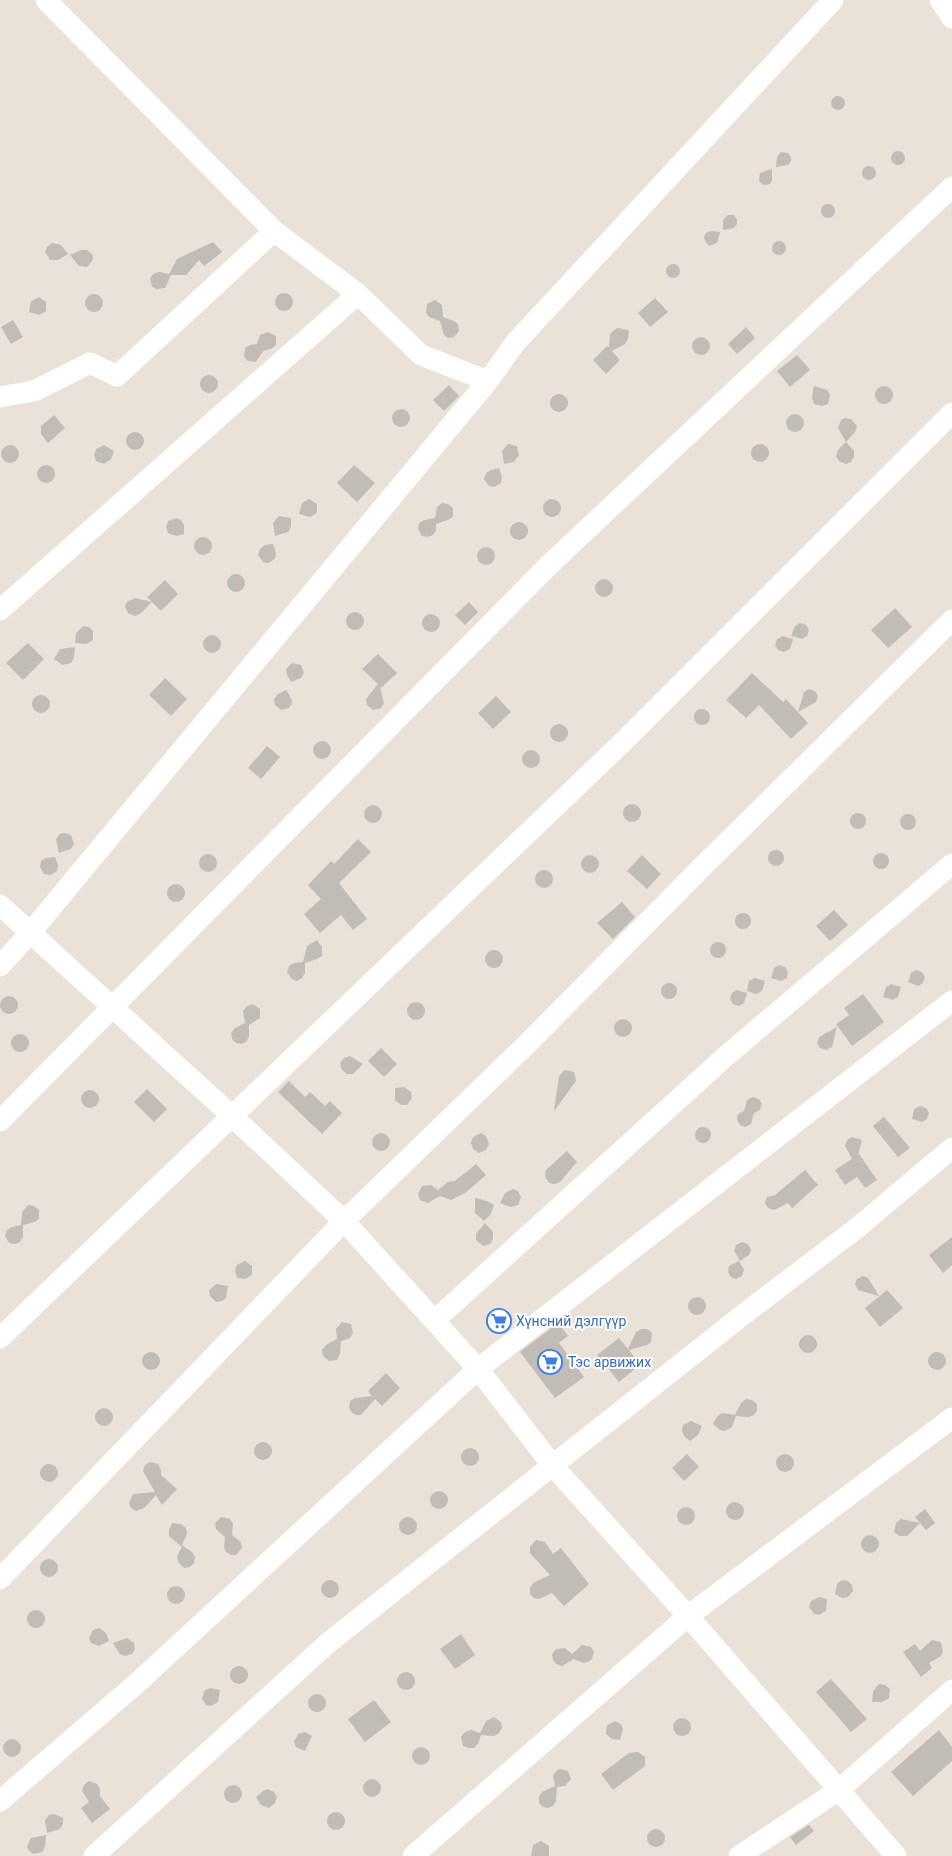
<svg xmlns="http://www.w3.org/2000/svg" width="952" height="1856" font-family="Roboto,sans-serif">
<rect width="100%" height="100%" fill="#eae2d9"/>
<g fill="#c2bcb6">
<circle cx="838" cy="103" r="7"/>
<circle cx="898" cy="158" r="7"/>
<polygon points="781,152 788,153 791,157 791,161 788,165 776,167 777,157"/>
<circle cx="869" cy="173" r="7"/>
<polygon points="772,169 772,180 770,184 763,185 759,181 760,173"/>
<circle cx="828" cy="211" r="7"/>
<polygon points="728,215 734,215 737,220 737,224 734,228 723,230 723,220"/>
<polygon points="711,231 720,232 717,243 709,246 705,241 704,237 706,233"/>
<circle cx="779" cy="248" r="7"/>
<polygon points="213,242 222,252 204,266 199,260 186,275 171,275 165,288 157,289 152,287 150,278 154,273 160,272 169,274 177,259"/>
<polygon points="52,243 61,245 68,254 58,260 50,260 45,252 47,247"/>
<polygon points="81,250 87,250 92,254 93,260 87,267 79,266 70,255"/>
<circle cx="673" cy="271" r="7"/>
<circle cx="284" cy="302" r="9"/>
<circle cx="94" cy="303" r="9"/>
<polygon points="39,297 46,302 46,311 39,315 29,312 31,301"/>
<polygon points="655,298 668,312 650,327 638,313"/>
<polygon points="435,300 442,305 443,317 454,321 458,324 459,331 454,337 448,338 444,335 440,321 429,317 426,313 427,304"/>
<polygon points="13,320 23,337 11,344 1,327"/>
<polygon points="746,327 755,338 737,354 728,344"/>
<polygon points="617,328 629,330 628,339 625,344 612,351 620,360 606,374 593,360 607,346 609,347 610,334"/>
<polygon points="268,332 276,336 276,345 271,349 263,351 256,362 248,361 244,357 245,348 250,345 257,344 260,335"/>
<circle cx="701" cy="346" r="9"/>
<polygon points="797,355 810,370 790,387 777,371"/>
<circle cx="209" cy="384" r="9"/>
<polygon points="449,385 459,396 444,411 433,400"/>
<circle cx="884" cy="395" r="9"/>
<polygon points="814,386 827,390 830,395 828,404 822,406 814,404 812,397"/>
<circle cx="559" cy="403" r="9"/>
<circle cx="401" cy="418" r="9"/>
<circle cx="795" cy="423" r="9"/>
<polygon points="54,415 65,428 48,443 41,434 41,426"/>
<polygon points="845,418 851,419 857,426 855,432 846,442 854,451 854,457 851,462 846,464 839,461 836,456 838,450 846,442 838,428 841,420"/>
<circle cx="135" cy="441" r="9"/>
<polygon points="508,444 517,446 519,455 514,462 504,464 502,451"/>
<circle cx="760" cy="453" r="9"/>
<polygon points="104,445 114,451 111,459 104,464 96,461 94,455 96,449"/>
<circle cx="10" cy="454" r="9"/>
<circle cx="46" cy="474" r="9"/>
<polygon points="354,465 375,483 357,502 337,483"/>
<polygon points="499,468 502,477 501,483 494,487 489,486 484,479 486,473 491,470"/>
<circle cx="552" cy="508" r="9"/>
<polygon points="309,499 317,504 317,513 310,517 299,514 302,503"/>
<polygon points="442,503 448,504 453,508 453,517 448,520 436,524 436,530 433,535 428,537 422,536 418,529 419,523 424,520 435,518 437,507"/>
<polygon points="279,516 291,518 291,527 288,532 275,536 273,523"/>
<polygon points="176,518 181,520 184,525 184,534 176,536 168,533 166,527 168,521"/>
<circle cx="519" cy="531" r="9"/>
<circle cx="203" cy="546" r="9"/>
<polygon points="273,544 276,553 275,559 268,563 263,562 258,555 260,549 265,545"/>
<circle cx="486" cy="556" r="9"/>
<circle cx="236" cy="583" r="9"/>
<circle cx="604" cy="588" r="9"/>
<polygon points="165,580 178,594 161,611 147,597"/>
<polygon points="135,598 152,602 140,614 135,616 128,613 125,607 127,602"/>
<polygon points="469,602 478,612 465,625 455,615"/>
<polygon points="895,608 912,627 888,648 871,630"/>
<circle cx="355" cy="621" r="9"/>
<circle cx="431" cy="623" r="9"/>
<polygon points="800,623 806,625 809,630 807,636 802,639 791,636 795,626"/>
<polygon points="83,626 89,627 93,631 93,640 86,644 75,643 76,633"/>
<circle cx="212" cy="644" r="9"/>
<polygon points="783,636 793,639 790,649 784,652 778,650 775,645 777,639"/>
<polygon points="28,643 44,659 23,680 6,663"/>
<polygon points="75,647 74,658 71,663 63,665 54,659 60,649"/>
<polygon points="378,654 397,673 381,688 380,687 384,703 381,708 373,710 367,705 366,699 378,684 362,669"/>
<polygon points="292,663 301,665 304,673 301,678 291,682 287,675 286,669"/>
<polygon points="752,673 783,702 786,699 808,723 791,739 759,705 746,718 726,700"/>
<polygon points="165,678 187,699 171,716 149,695"/>
<polygon points="809,689 815,691 818,696 816,702 798,712 804,692"/>
<polygon points="286,690 291,698 292,703 289,708 281,710 275,705 274,699 278,694"/>
<circle cx="41" cy="704" r="9"/>
<polygon points="496,696 511,712 493,729 478,713"/>
<circle cx="702" cy="717" r="8"/>
<circle cx="559" cy="733" r="9"/>
<circle cx="322" cy="750" r="9"/>
<polygon points="267,746 280,757 261,779 248,768"/>
<circle cx="531" cy="759" r="9"/>
<circle cx="632" cy="813" r="9"/>
<circle cx="373" cy="814" r="9"/>
<circle cx="858" cy="821" r="8"/>
<circle cx="908" cy="822" r="8"/>
<polygon points="65,833 71,835 74,844 71,849 59,853 56,839 60,834"/>
<polygon points="358,839 371,852 339,883 367,919 353,930 341,915 320,933 304,914 321,899 308,885 331,861 334,864"/>
<circle cx="776" cy="858" r="8"/>
<circle cx="881" cy="861" r="8"/>
<circle cx="208" cy="863" r="9"/>
<polygon points="642,855 661,874 647,889 627,871"/>
<circle cx="590" cy="864" r="9"/>
<polygon points="55,857 58,865 57,871 50,875 44,874 40,867 41,861 46,858"/>
<circle cx="544" cy="879" r="9"/>
<circle cx="176" cy="893" r="9"/>
<polygon points="622,902 635,917 613,939 597,923"/>
<polygon points="834,910 848,925 830,941 816,926"/>
<circle cx="743" cy="921" r="8"/>
<polygon points="317,940 322,947 322,956 317,959 305,963 305,973 302,978 297,981 292,979 287,972 289,966 294,963 303,962 307,946"/>
<circle cx="718" cy="950" r="8"/>
<circle cx="494" cy="959" r="9"/>
<polygon points="779,965 785,967 788,972 787,978 781,981 771,978 774,968"/>
<polygon points="916,970 922,972 925,977 923,983 918,986 908,982 911,973"/>
<polygon points="755,978 765,981 762,991 756,994 747,991 749,981"/>
<circle cx="669" cy="991" r="8"/>
<polygon points="891,984 901,987 898,997 893,1000 883,997 886,987"/>
<polygon points="737,990 747,993 744,1003 739,1006 733,1004 730,999 732,993"/>
<polygon points="863,994 884,1022 852,1046 836,1024 849,1015 844,1008"/>
<circle cx="9" cy="1005" r="9"/>
<circle cx="416" cy="1011" r="9"/>
<polygon points="253,1004 260,1009 260,1018 249,1025 249,1037 246,1042 241,1044 236,1043 232,1039 231,1033 235,1028 245,1023 243,1011 247,1006"/>
<circle cx="623" cy="1028" r="9"/>
<polygon points="837,1027 832,1047 826,1050 820,1048 817,1043 819,1037"/>
<circle cx="20" cy="1043" r="9"/>
<polygon points="381,1048 397,1064 384,1077 368,1061"/>
<polygon points="350,1056 363,1064 353,1074 347,1074 341,1069 340,1063 344,1058"/>
<polygon points="565,1070 574,1072 576,1081 554,1111 559,1076"/>
<polygon points="289,1081 305,1097 310,1092 325,1106 330,1101 342,1113 322,1134 278,1092"/>
<polygon points="404,1087 411,1092 412,1098 407,1105 401,1105 395,1100 395,1088"/>
<polygon points="147,1089 167,1109 154,1122 134,1102"/>
<circle cx="90" cy="1099" r="9"/>
<polygon points="753,1097 759,1099 762,1104 760,1110 754,1113 751,1124 745,1127 740,1125 737,1120 738,1114 744,1111 747,1100"/>
<polygon points="920,1106 926,1108 929,1113 927,1119 922,1122 912,1119 914,1109"/>
<polygon points="884,1117 910,1148 898,1157 873,1126"/>
<circle cx="703" cy="1135" r="8"/>
<polygon points="481,1133 486,1136 489,1144 486,1150 479,1153 473,1149 471,1143 473,1137"/>
<circle cx="381" cy="1142" r="9"/>
<polygon points="852,1137 862,1140 858,1155 859,1154 877,1180 865,1188 857,1177 845,1185 835,1170 852,1159 845,1146 847,1140"/>
<polygon points="567,1151 577,1162 560,1182 555,1184 549,1183 545,1176 546,1170"/>
<polygon points="476,1164 486,1175 465,1193 451,1200 440,1196 428,1203 420,1200 418,1194 422,1186 431,1185 438,1190 448,1182 455,1181"/>
<polygon points="805,1170 818,1185 792,1208 788,1203 774,1210 768,1208 765,1203 767,1197 775,1195"/>
<polygon points="513,1189 518,1191 521,1197 518,1205 510,1207 500,1203 505,1193"/>
<polygon points="475,1198 487,1201 494,1205 491,1214 484,1221 475,1213"/>
<polygon points="28,1205 34,1206 39,1210 39,1219 34,1222 23,1225 23,1237 20,1242 15,1244 9,1243 5,1236 7,1230 12,1227 21,1225 22,1212"/>
<polygon points="485,1223 493,1232 493,1239 490,1244 483,1246 476,1240 476,1234"/>
<polygon points="952,1237 952,1265 943,1273 929,1255"/>
<polygon points="742,1242 748,1244 751,1250 749,1255 740,1261 734,1251 736,1245"/>
<polygon points="245,1261 252,1266 252,1275 245,1279 237,1278 235,1271 237,1265"/>
<polygon points="739,1261 744,1270 742,1276 736,1279 731,1277 728,1272 729,1266"/>
<polygon points="863,1276 868,1278 879,1296 858,1290 855,1284 857,1279"/>
<polygon points="216,1284 228,1286 226,1298 222,1301 216,1302 210,1296 209,1290"/>
<polygon points="887,1290 903,1308 880,1327 865,1308"/>
<circle cx="697" cy="1306" r="9"/>
<polygon points="342,1322 351,1324 353,1333 350,1338 341,1341 340,1354 337,1360 329,1361 323,1356 322,1350 326,1345 337,1339 336,1329"/>
<polygon points="558,1323 568,1336 559,1343 584,1377 555,1398 520,1352"/>
<polygon points="641,1329 647,1329 652,1333 651,1342 647,1345 629,1350 640,1365 619,1382 597,1355 619,1338 628,1349 636,1332"/>
<circle cx="808" cy="1344" r="9"/>
<circle cx="937" cy="1361" r="9"/>
<circle cx="151" cy="1361" r="9"/>
<polygon points="386,1373 400,1388 382,1406 375,1399 361,1415 356,1415 351,1412 349,1407 350,1401 355,1398 372,1396 368,1391"/>
<polygon points="746,1399 752,1400 757,1404 757,1410 754,1415 749,1417 736,1416 732,1427 725,1431 720,1430 713,1424 717,1417 722,1413 735,1415 741,1403"/>
<circle cx="104" cy="1417" r="9"/>
<polygon points="691,1421 702,1426 698,1435 690,1441 684,1436 682,1431 683,1425"/>
<circle cx="263" cy="1451" r="9"/>
<circle cx="470" cy="1457" r="9"/>
<polygon points="687,1454 699,1467 684,1481 672,1468"/>
<circle cx="785" cy="1463" r="9"/>
<polygon points="150,1462 158,1464 161,1470 161,1475 177,1489 162,1505 156,1495 144,1508 136,1511 131,1508 129,1503 133,1494 155,1492 143,1471 145,1465"/>
<circle cx="49" cy="1473" r="9"/>
<circle cx="439" cy="1500" r="9"/>
<circle cx="735" cy="1511" r="9"/>
<circle cx="686" cy="1516" r="9"/>
<polygon points="925,1509 935,1523 926,1530 920,1523 907,1536 899,1536 894,1532 896,1523 901,1519 920,1523 915,1517"/>
<polygon points="221,1517 230,1519 233,1524 232,1535 241,1542 242,1548 236,1555 231,1555 226,1552 224,1547 225,1537 216,1529 215,1523"/>
<circle cx="408" cy="1526" r="9"/>
<polygon points="172,1523 181,1524 186,1528 187,1534 182,1545 192,1552 195,1557 194,1563 190,1567 184,1568 178,1562 177,1556 182,1547 169,1536 169,1530"/>
<circle cx="870" cy="1544" r="9"/>
<polygon points="536,1540 545,1542 553,1554 561,1548 589,1584 564,1606 552,1593 539,1599 534,1598 530,1594 530,1588 533,1583 550,1575 530,1553 530,1547"/>
<circle cx="49" cy="1568" r="9"/>
<circle cx="330" cy="1589" r="9"/>
<polygon points="842,1580 848,1581 852,1585 853,1591 848,1597 842,1598 835,1594 837,1584"/>
<circle cx="176" cy="1595" r="9"/>
<polygon points="819,1597 827,1599 826,1611 819,1615 814,1614 809,1607 811,1601"/>
<circle cx="36" cy="1619" r="9"/>
<polygon points="99,1628 106,1633 109,1641 99,1646 91,1643 89,1638 93,1630"/>
<polygon points="461,1634 475,1655 455,1669 440,1649"/>
<polygon points="127,1638 134,1643 135,1649 132,1654 124,1656 120,1654 113,1643"/>
<polygon points="932,1640 941,1642 943,1651 941,1656 929,1663 932,1668 921,1677 903,1652 915,1644 920,1651"/>
<polygon points="582,1645 591,1647 594,1652 592,1659 588,1662 583,1663 574,1659 562,1666 556,1664 553,1660 552,1654 556,1649 565,1648 572,1654"/>
<circle cx="239" cy="1675" r="9"/>
<circle cx="406" cy="1681" r="9"/>
<polygon points="831,1679 867,1719 851,1732 816,1692"/>
<polygon points="879,1684 885,1685 890,1689 889,1698 882,1702 872,1702 873,1691"/>
<polygon points="211,1688 220,1690 218,1702 211,1706 206,1705 202,1698 205,1690"/>
<circle cx="317" cy="1703" r="9"/>
<polygon points="374,1700 391,1722 365,1742 348,1719"/>
<polygon points="494,1717 501,1722 502,1728 499,1733 494,1736 481,1735 478,1744 474,1748 468,1748 463,1746 461,1737 465,1732 471,1730 480,1733 486,1721"/>
<circle cx="682" cy="1727" r="9"/>
<polygon points="615,1721 621,1724 623,1729 620,1740 612,1739 606,1734 607,1725"/>
<polygon points="939,1730 952,1747 952,1761 913,1796 891,1772"/>
<polygon points="305,1732 312,1736 305,1751 296,1747 294,1742 298,1734"/>
<circle cx="12" cy="1748" r="9"/>
<circle cx="421" cy="1756" r="9"/>
<polygon points="638,1752 645,1757 645,1766 613,1790 601,1774 629,1753"/>
<polygon points="559,1769 568,1771 571,1779 565,1786 557,1787 556,1801 553,1806 548,1808 543,1807 539,1803 539,1797 542,1792 555,1786 553,1775"/>
<circle cx="372" cy="1788" r="9"/>
<polygon points="89,1781 97,1784 100,1789 100,1796 110,1809 92,1823 81,1808 89,1802 82,1791 84,1785"/>
<circle cx="233" cy="1794" r="9"/>
<polygon points="268,1789 274,1792 277,1797 275,1803 269,1808 261,1805 256,1797 263,1791"/>
<circle cx="336" cy="1821" r="9"/>
<polygon points="54,1814 63,1818 63,1824 60,1829 47,1833 45,1820 49,1815"/>
<polygon points="809,1825 814,1831 796,1845 790,1837"/>
<circle cx="656" cy="1838" r="9"/>
<polygon points="46,1835 45,1847 42,1852 34,1854 29,1851 27,1846 31,1838"/>
<polygon points="541,1841 549,1846 549,1856 531,1856 533,1845"/>
</g>
<g fill="none" stroke-linecap="round" stroke-linejoin="round">
<g stroke="#fff" stroke-width="21">
<polyline points="46,0 274,231 358,294 421,355 488,381"/>
<polyline points="940,0 952,18"/>
<polyline points="0,397 34,391 90,363 117,376 274,231"/>
<polyline points="0,610 358,294"/>
<polyline points="0,905 232,1116 344,1221 478,1369 553,1466 688,1616 896,1856"/>
<polyline points="0,966 30,933 488,381 515,343 833,0"/>
<polyline points="0,1121 550,564 952,187"/>
<polyline points="435,1320 726,1056 952,864"/>
<polyline points="0,1338 626,739 952,413"/>
<polyline points="0,1579 344,1221 528,1043 702,867 952,620"/>
<polyline points="0,1801 136,1684 478,1369 952,1001"/>
<polyline points="94,1856 328,1643 744,1314 857,1228 952,1148"/>
<polyline points="413,1856 688,1616 952,1418"/>
<polyline points="739,1856 839,1790 952,1690"/>
</g>
</g>
<defs>
<symbol id="supermarket-ring" viewBox="-11 -11 22 22"><circle r="9.5" fill="#fff" stroke="#3f7fe0" stroke-width="1.5"/><path d="M-6-5.5h2.5l.6 2H6L4.5 2H-2.5L-4.4-4H-6ZM-1.5 3.2a1.3 1.3 0 1 0 .1 0ZM3 3.2a1.3 1.3 0 1 0 .1 0Z" fill="#3f7fe0"/></symbol>
</defs>
<g fill-rule="evenodd">
<use href="#supermarket-ring" x="485" y="1307" width="28" height="28"/>
<use href="#supermarket-ring" x="536" y="1348" width="28" height="28"/>
</g>
<g text-anchor="middle" stroke-width="4" stroke-linejoin="round" paint-order="stroke">
<g font-size="14" fill="#366cbe" stroke="#fff" text-anchor="start">
<text x="516" y="1326">Хүнсний дэлгүүр</text>
<text x="568" y="1367">Тэс арвижих</text>
</g>
</g>
</svg>
